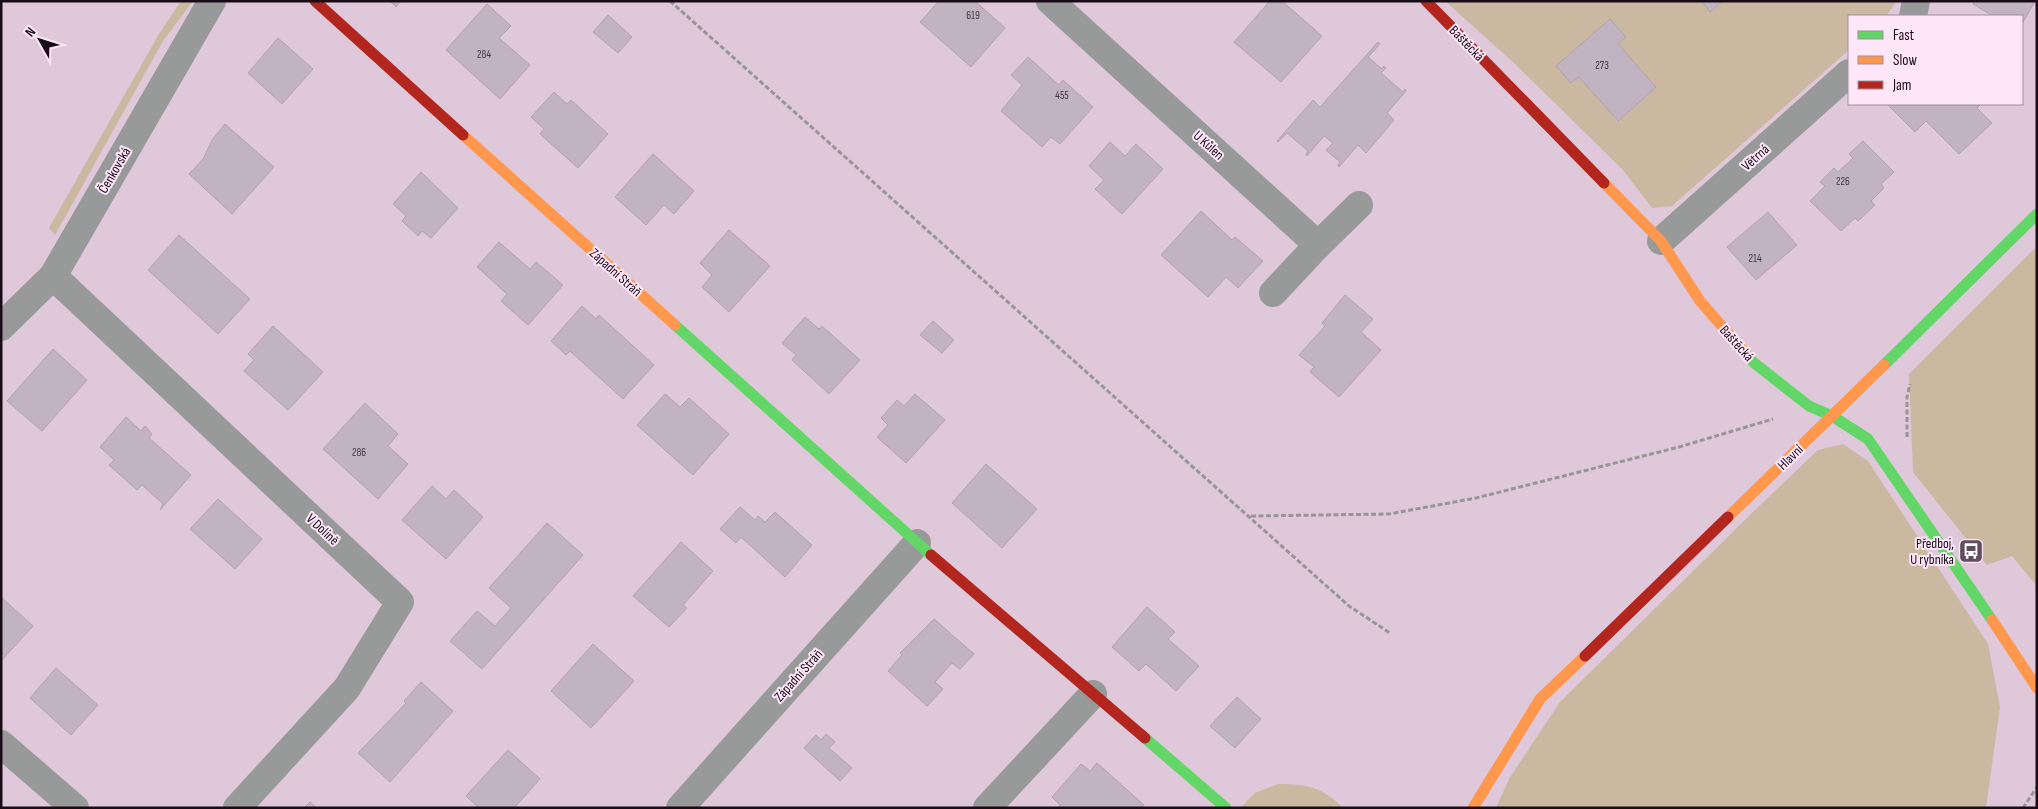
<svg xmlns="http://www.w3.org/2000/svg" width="2038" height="809" font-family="'Sofia Sans Condensed',sans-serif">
<rect width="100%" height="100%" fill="#dec8da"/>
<g fill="#cab8a1">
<polygon points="181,1 193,1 163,41 55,235 49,228 159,34"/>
<polygon points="1445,1 1897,1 1886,16 1849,16 1849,50 1672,206 1652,208 1622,169 1514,63"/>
<polygon points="2037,246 2037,586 2012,556 1987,565 1913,472 1909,374"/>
<polygon points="1843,444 1868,461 1988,644 2000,707 1986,808 1496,808 1509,779 1560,702 1754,511 1818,450"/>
<path d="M 1278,784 C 1307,784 1322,787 1343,808 L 1240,808 L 1255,793 Z"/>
</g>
<g fill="#c2b3c3" stroke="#b1a2b2">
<polygon points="390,1 401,1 396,7"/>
<polygon points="939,1 975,1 1005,28 971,67 920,22"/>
<polygon points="1270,1 1282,1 1322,36 1281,82 1234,42"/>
<polygon points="1702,1 1723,1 1710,12"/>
<polygon points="1975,1 2035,1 2022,24 2022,16 1993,16 1973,4"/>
<polygon points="487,4 511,26 499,38 530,65 500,99 446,50"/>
<polygon points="608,15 632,37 618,53 593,32"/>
<polygon points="1610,19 1626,37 1618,44 1656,87 1618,121 1579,77 1571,83 1556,66"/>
<polygon points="278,38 313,69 282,104 248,73"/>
<polygon points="1378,42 1380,44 1368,57 1382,69 1384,66 1386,68 1381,73 1403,92 1405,89 1406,91 1387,113 1394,120 1366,153 1358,145 1339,167 1338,165 1340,162 1326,150 1333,143 1324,136 1307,156 1306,154 1308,151 1287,133 1278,142 1277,141 1313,100 1320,107"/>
<polygon points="1028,57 1059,85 1063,80 1093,107 1060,144 1051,137 1042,147 1001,111 1022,85 1011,75"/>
<polygon points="554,92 567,104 571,100 608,134 578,168 540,134 544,129 531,117"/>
<polygon points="1887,104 1981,104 1977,108 1992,123 1959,154 1926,121 1915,132"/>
<polygon points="225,124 274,167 232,214 189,174 203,159 212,140"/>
<polygon points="1863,141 1894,172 1881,184 1884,188 1871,201 1875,205 1858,221 1855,218 1841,231 1810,201 1825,186 1820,182 1834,168 1838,172 1853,158 1849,154"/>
<polygon points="1110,142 1125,156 1136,144 1163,169 1122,214 1095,189 1104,180 1089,166"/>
<polygon points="653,154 694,191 674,214 664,205 646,225 615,197"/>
<polygon points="421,172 458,208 431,238 422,231 418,236 402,221 406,216 393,204"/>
<polygon points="1201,211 1232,240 1235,237 1263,261 1238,288 1226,277 1208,297 1161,255"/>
<polygon points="1768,212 1797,245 1756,280 1727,247"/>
<polygon points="729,230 770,266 729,312 702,287 712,275 700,263"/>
<polygon points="179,235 250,299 218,334 148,270"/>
<polygon points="499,242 530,269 536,262 563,285 528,325 501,301 507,294 477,267"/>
<polygon points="1345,295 1373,319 1361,332 1381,350 1339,397 1310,372 1314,367 1299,355 1325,326 1322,323"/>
<polygon points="582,306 596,319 599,315 654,365 623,399 570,351 566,355 551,341"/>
<polygon points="805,317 819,329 822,326 860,360 829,394 792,360 796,355 782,343"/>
<polygon points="933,321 954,340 942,353 920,335"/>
<polygon points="273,326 323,372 288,410 244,371 254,360 248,354"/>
<polygon points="53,349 87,380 42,431 7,401"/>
<polygon points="665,394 680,407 689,398 729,434 693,475 637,425"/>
<polygon points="915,394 945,420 906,463 877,437 888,425 881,418 897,400 904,406"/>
<polygon points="365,403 398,434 388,446 408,464 378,499 323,449"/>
<polygon points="126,417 141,431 145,426 152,434 149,438 191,475 160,510 163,504 142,485 137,490 109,465 114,460 100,447"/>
<polygon points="986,464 1037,509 1002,548 952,503"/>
<polygon points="432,486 446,499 454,490 483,517 446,559 402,520"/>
<polygon points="218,499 262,539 235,569 190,529"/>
<polygon points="740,507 755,520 758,516 765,522 775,512 812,545 785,577 741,537 736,543 720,529"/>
<polygon points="547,523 583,555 482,669 450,641 477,611 495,626 511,608 489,588"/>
<polygon points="681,542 713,571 683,605 687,608 669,627 633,596"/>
<polygon points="1,597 33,626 1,661"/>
<polygon points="1147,607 1175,632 1168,639 1199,666 1176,691 1146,664 1139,671 1112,647"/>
<polygon points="934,619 974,654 960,669 952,663 935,682 943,689 927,706 888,671 902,655 900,653"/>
<polygon points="593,644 634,681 591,728 551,691"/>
<polygon points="56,668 98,705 71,735 30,698"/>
<polygon points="421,682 453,711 390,782 358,753 406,703 404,701"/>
<polygon points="1237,697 1261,719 1235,748 1210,726"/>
<polygon points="826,734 835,742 829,748 852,768 840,781 804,748 816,735 821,740"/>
<polygon points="508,750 540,779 514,808 479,808 466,796"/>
<polygon points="1097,763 1144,805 1141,808 1057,808 1060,805 1052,797 1081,764 1090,771"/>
<polygon points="310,802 317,808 304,808"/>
</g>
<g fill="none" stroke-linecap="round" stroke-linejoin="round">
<g stroke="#979597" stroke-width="3" stroke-dasharray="5 2.5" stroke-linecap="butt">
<polyline points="670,1 1349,606 1390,633"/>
<polyline points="1907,437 1907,397 1910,384"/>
<polyline points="1251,516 1389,514 1476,498 1679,447 1773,419"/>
<polyline points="2023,808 2037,787"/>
</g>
<g stroke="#989a99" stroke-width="28">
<polyline points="1050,1 1318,245 1273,293"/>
<polyline points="1913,16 1916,1"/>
<polyline points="1661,241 1849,73"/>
<polyline points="1318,245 1359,205"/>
<polyline points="53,276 400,602 347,688 237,808"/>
<polyline points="1,327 53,276 212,1"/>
<polyline points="1,744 75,808"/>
<polyline points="680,808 917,543"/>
<polyline points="987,808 1093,694"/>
</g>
<g stroke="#63d668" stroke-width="11">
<polyline points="675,325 931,555"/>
<polyline points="1746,354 1753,362 1809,406 1832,416 1868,439 1992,620"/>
<polyline points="1884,365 2037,214"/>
<polyline points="1145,738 1226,808"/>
</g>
<g stroke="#ff974d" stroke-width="11">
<polyline points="463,135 675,325"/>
<polyline points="1604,183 1661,241 1700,301 1746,354"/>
<polyline points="1728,517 1884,365"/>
<polyline points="1992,620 2037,688"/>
<polyline points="1473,808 1540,699 1585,656"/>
</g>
<g stroke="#b3261e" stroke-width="11">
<polyline points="315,1 463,135"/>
<polyline points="1426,1 1604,183"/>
<polyline points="931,555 1145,738"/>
<polyline points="1585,656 1728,517"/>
</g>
</g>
<defs>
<symbol id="bus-square" viewBox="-11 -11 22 22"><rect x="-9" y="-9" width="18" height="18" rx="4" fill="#5f4e5b" stroke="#fce6f8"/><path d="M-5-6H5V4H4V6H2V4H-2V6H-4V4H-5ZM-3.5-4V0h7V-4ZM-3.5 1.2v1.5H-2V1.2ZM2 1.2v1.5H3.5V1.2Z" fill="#fff"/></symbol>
</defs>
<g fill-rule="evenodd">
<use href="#bus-square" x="1957" y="537" width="28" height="28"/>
</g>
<g text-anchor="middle" stroke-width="4" stroke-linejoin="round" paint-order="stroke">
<g font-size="11" fill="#443642">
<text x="973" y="19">619</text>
<text x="484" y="58">284</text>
<text x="1602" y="69">273</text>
<text x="1062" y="99">455</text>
<text x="1843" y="185">226</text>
<text x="1755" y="262">214</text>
<text x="359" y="456">286</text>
</g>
<g font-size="14" fill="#1a0c17" stroke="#fce6f8">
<text transform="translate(1467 43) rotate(46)" y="5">Baštěcká</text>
<text transform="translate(1209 145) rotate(42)" y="5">U Kůlen</text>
<text transform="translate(1755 157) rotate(-42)" y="5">Větrná</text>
<text transform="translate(114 170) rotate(-60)" y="5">Čenkovská</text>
<text transform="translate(616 272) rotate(42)" y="5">Západní Stráň</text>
<text transform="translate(1737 343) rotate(48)" y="5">Baštěcká</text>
<text transform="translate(1790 457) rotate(-44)" y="5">Hlavní</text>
<text transform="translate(323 529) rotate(43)" y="5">V Dolině</text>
<text transform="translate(798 675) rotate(-48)" y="5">Západní Stráň</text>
</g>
<g font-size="14" fill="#1a0c17" stroke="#fce6f8" text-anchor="end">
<text x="1954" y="548">Předboj,<tspan x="1954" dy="16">U rybníka</tspan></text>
</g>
</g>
<rect width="2038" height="809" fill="none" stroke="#1a0c17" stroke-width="5"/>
<rect x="1848" y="15" width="175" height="90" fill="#fce6f8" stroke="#a28f9e"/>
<rect x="1858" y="31" width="25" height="8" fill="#63d668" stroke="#a28f9e"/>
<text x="1893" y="40" font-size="15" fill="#1a0c17">Fast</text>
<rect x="1858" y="56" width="25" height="8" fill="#ff974d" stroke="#a28f9e"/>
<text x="1893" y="65" font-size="15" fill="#1a0c17">Slow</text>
<rect x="1858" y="81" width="25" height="8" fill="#b3261e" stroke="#a28f9e"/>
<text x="1893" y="90" font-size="15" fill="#1a0c17">Jam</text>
<g transform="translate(40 40) rotate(309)" stroke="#fce6f8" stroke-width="4" paint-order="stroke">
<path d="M0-4L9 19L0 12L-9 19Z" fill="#1a0c17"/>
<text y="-8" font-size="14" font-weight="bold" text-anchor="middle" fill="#1a0c17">N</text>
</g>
</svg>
